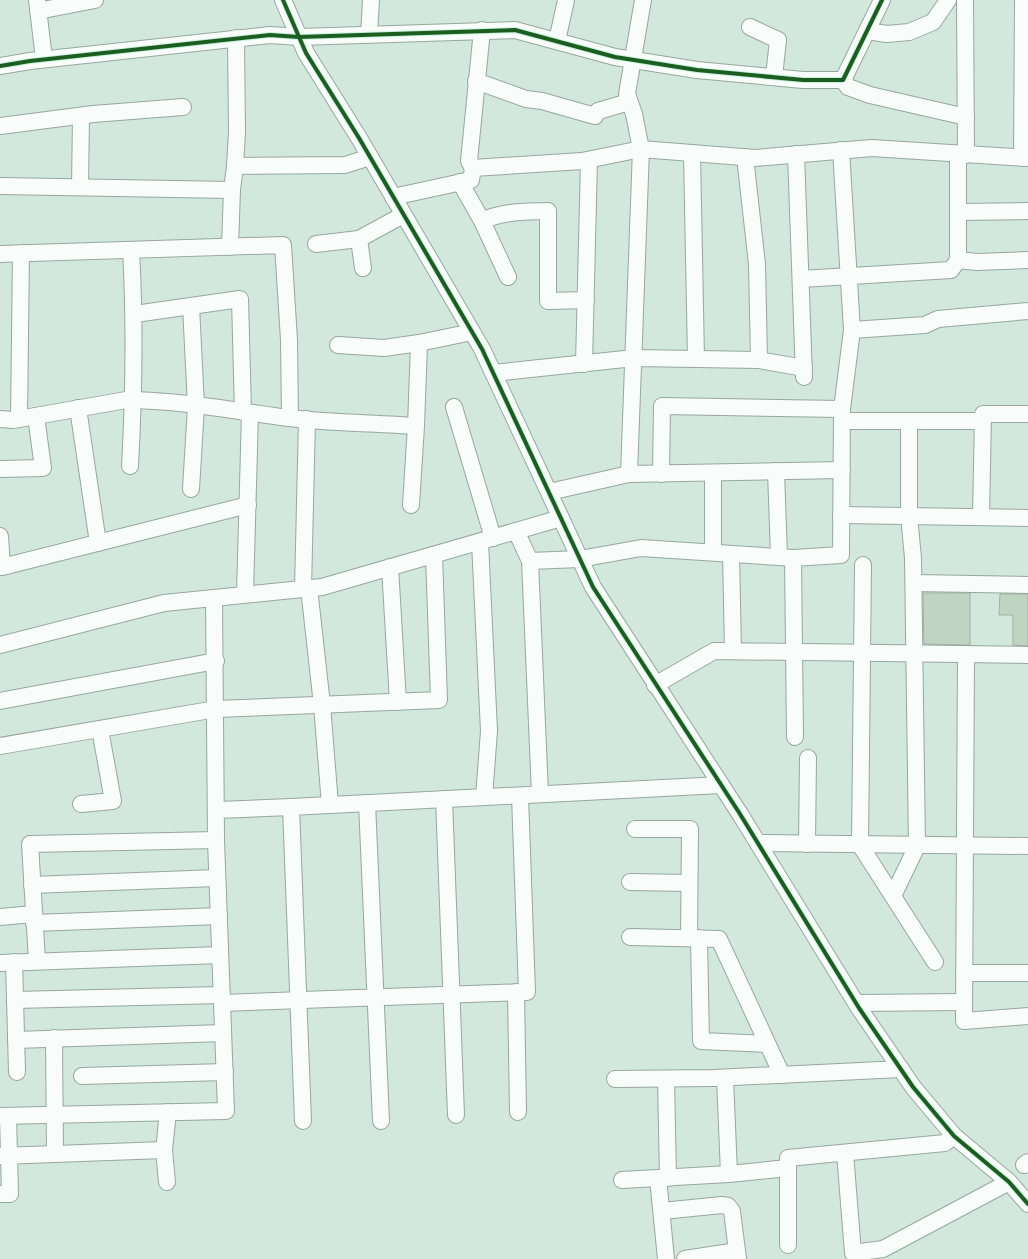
<svg xmlns="http://www.w3.org/2000/svg" width="1028" height="1259" font-family="Ubuntu,sans-serif">
<rect width="100%" height="100%" fill="#d2e8dd"/>
<g fill="#c0d4c2" stroke="#a1afa4">
<polygon points="923,593 970,593 970,645 924,644"/>
<polygon points="1000,594 1028,594 1028,646 1013,645 1013,615 999,615"/>
</g>
<g fill="none" stroke-linecap="round" stroke-linejoin="round">
<defs>
<g id="minor">
<polyline points="37,0 44,59"/>
<polyline points="283,0 306,53 359,138 482,349 593,587 740,814 859,1008 913,1087 954,1136 1009,1182 1028,1204"/>
<polyline points="965,0 966,155"/>
<polyline points="38,11 95,0"/>
<polyline points="750,27 778,40 774,77"/>
<polyline points="867,31 887,34 909,32 933,22 948,0"/>
<polyline points="369,34 371,0"/>
<polyline points="557,41 566,0"/>
<polyline points="0,66 30,61 270,35 299,37 515,30 615,57 697,70 803,80 843,80 882,0"/>
<polyline points="843,80 848,87 870,95 966,117"/>
<polyline points="476,81 526,99 542,101 595,116 598,111 629,102"/>
<polyline points="0,126 93,114 183,107"/>
<polyline points="692,153 696,359"/>
<polyline points="796,154 804,377"/>
<polyline points="958,154 958,260 977,262 1028,260"/>
<polyline points="745,157 757,264 759,360"/>
<polyline points="1022,158 1023,0"/>
<polyline points="235,166 237,132 236,38"/>
<polyline points="473,168 469,161 482,30"/>
<polyline points="460,182 482,221 508,277"/>
<polyline points="0,186 232,190 235,166 345,165 370,157"/>
<polyline points="80,187 81,116"/>
<polyline points="393,197 471,180 473,168 582,161 641,149 755,158 872,148 1028,158"/>
<polyline points="959,212 1028,211"/>
<path d="M 482,221 C 502,211 525,212 548,211 L 548,301 L 586,300"/>
<polyline points="359,239 363,268"/>
<polyline points="316,244 359,239 403,215"/>
<polyline points="230,247 232,190"/>
<polyline points="0,254 283,245 289,340 290,418"/>
<polyline points="801,279 951,270 958,260"/>
<polyline points="135,314 240,299 243,412"/>
<polyline points="852,330 925,325 938,319 1028,311"/>
<polyline points="338,345 384,348 419,343"/>
<polyline points="584,364 589,160"/>
<polyline points="493,373 634,358 759,360 804,368"/>
<polyline points="454,407 493,538"/>
<polyline points="78,408 98,543"/>
<path d="M 0,419 L 13,420 L 126,400 C 180,400 235,411 289,418 C 331,423 374,423 416,426"/>
<polyline points="19,419 21,253"/>
<polyline points="842,421 983,421"/>
<path d="M 130,466 C 134,394 135,322 131,250"/>
<polyline points="0,469 43,468 36,416"/>
<polyline points="776,471 779,556"/>
<polyline points="713,473 713,552"/>
<polyline points="629,474 641,149 634,114 627,94 643,0"/>
<polyline points="661,474 662,406 842,409"/>
<polyline points="191,489 196,406 191,306"/>
<polyline points="549,492 629,474 842,470"/>
<polyline points="411,505 416,426 419,343 472,332"/>
<polyline points="841,515 1028,518"/>
<polyline points="981,517 983,414 1028,414"/>
<polyline points="516,531 530,561"/>
<polyline points="0,536 2,567 248,505"/>
<polyline points="480,542 489,731 484,797"/>
<polyline points="731,554 733,651"/>
<polyline points="793,558 795,737"/>
<polyline points="863,565 860,845 935,962"/>
<polyline points="390,567 398,702"/>
<polyline points="914,583 1028,585"/>
<polyline points="309,588 322,705 330,805"/>
<polyline points="303,589 307,419"/>
<polyline points="245,594 250,413"/>
<polyline points="0,645 164,603 322,587 561,518"/>
<polyline points="966,654 964,1021 1028,1016"/>
<polyline points="655,685 714,651 1028,655"/>
<polyline points="0,701 216,661"/>
<polyline points="0,746 216,709 439,700 434,555"/>
<polyline points="540,794 530,561 580,559 641,548 793,558 841,555 842,409 852,330 841,150"/>
<polyline points="444,799 456,1115"/>
<polyline points="367,803 381,1121"/>
<polyline points="81,804 113,801 100,729"/>
<polyline points="217,810 291,807"/>
<polyline points="635,829 690,829 689,938"/>
<polyline points="758,843 1028,846"/>
<polyline points="807,844 808,758"/>
<polyline points="630,882 689,883"/>
<polyline points="32,885 217,878"/>
<polyline points="893,896 917,846 913,558 909,516 909,421"/>
<polyline points="0,917 34,914"/>
<polyline points="34,923 219,916"/>
<polyline points="630,937 719,939 782,1075"/>
<polyline points="699,938 701,1041 767,1044"/>
<polyline points="37,961 30,844 216,840"/>
<polyline points="14,962 17,1072"/>
<polyline points="0,963 220,955"/>
<polyline points="964,973 1028,973"/>
<polyline points="516,992 518,1112"/>
<polyline points="15,1000 222,995"/>
<polyline points="222,1003 527,992 520,796"/>
<polyline points="856,1003 964,1002"/>
<polyline points="54,1038 55,1154"/>
<polyline points="16,1040 223,1033"/>
<polyline points="82,1076 225,1072"/>
<polyline points="615,1079 714,1078 901,1069"/>
<polyline points="666,1079 668,1178"/>
<polyline points="0,1116 226,1111 216,840 214,598"/>
<polyline points="303,1121 291,807 721,785"/>
<polyline points="845,1153 853,1253 883,1249 1009,1182"/>
<polyline points="0,1156 164,1150"/>
<polyline points="1024,1165 1028,1162"/>
<polyline points="729,1174 788,1168"/>
<polyline points="658,1178 666,1259"/>
<polyline points="622,1180 729,1174 725,1078"/>
<polyline points="167,1182 164,1150 168,1112"/>
<polyline points="0,1194 10,1194 8,1116"/>
<polyline points="662,1211 722,1205 728,1206 732,1211 738,1259"/>
<polyline points="788,1245 788,1158 945,1143 954,1136"/>
<polyline points="685,1259 737,1251"/>
</g>
</defs>
<use href="#minor" stroke="#97a79f" stroke-width="18"/>
<use href="#minor" stroke="#f8fcfa" stroke-width="16"/>
<defs>
<g id="cycleway">
<polyline points="283,0 306,53 359,138 482,349 593,587 740,814 859,1008 913,1087 954,1136 1009,1182 1028,1204"/>
<polyline points="0,66 30,61 270,35 299,37 515,30 615,57 697,70 803,80 843,80 882,0"/>
</g>
</defs>
<use href="#cycleway" stroke="#c9f1dd" stroke-width="6"/>
<use href="#cycleway" stroke="#1b5e20" stroke-width="4"/>
</g>
</svg>
